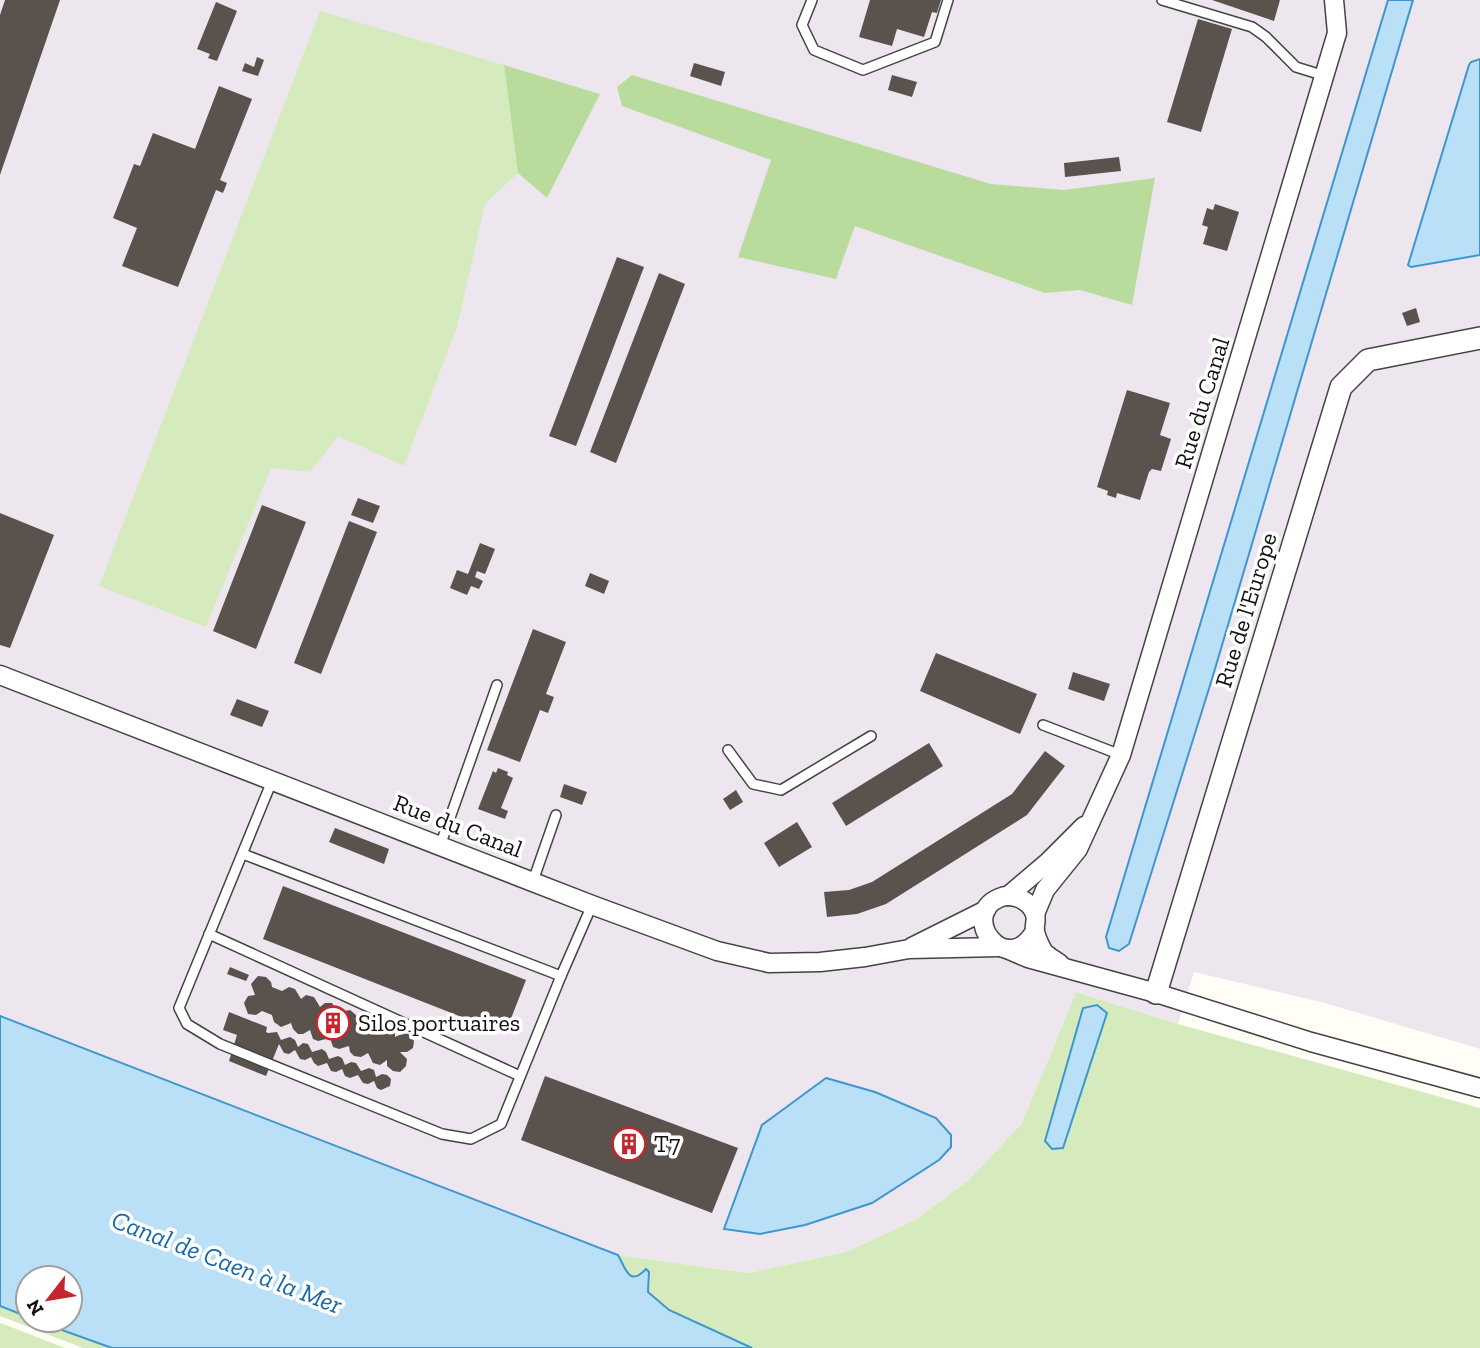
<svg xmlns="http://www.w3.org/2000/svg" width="1480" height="1348" font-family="'Zilla Slab',serif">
<rect width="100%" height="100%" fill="#fffdf5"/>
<polygon fill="#eee6ef" points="0,0 1480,0 1480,1049 1325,1003 1194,972 1178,1024 1076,992 1022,1123 969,1180 915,1220 846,1252 748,1273 618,1255 0,1016"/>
<g fill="#d5ebbd">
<polygon points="320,11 504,65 518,173 485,204 457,327 404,466 338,436 310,472 271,468 206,627 99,586"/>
<path d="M 1076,992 L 1178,1024 L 1480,1108 L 1480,1348 L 752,1348 L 669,1310 L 648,1292 L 650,1278 C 627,1276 628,1275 618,1255 L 748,1273 L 846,1252 L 915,1220 L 969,1180 L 1022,1123 Z"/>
<polygon points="0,1306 28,1317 28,1320 34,1320 112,1348 83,1348 0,1316"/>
<polygon points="0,1323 6,1325 65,1348 0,1348"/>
</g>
<g fill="#b9dc9c">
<polygon points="504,65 600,94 547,198 518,173"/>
<polygon points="632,75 991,184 1064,190 1155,178 1132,305 1080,290 1045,293 855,226 836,279 738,257 771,160 622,106 617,87"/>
</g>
<g fill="#b9e0f7" stroke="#3f96cf" stroke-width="2">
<polygon points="1388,0 1413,0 1212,679 1129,944 1119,951 1109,948 1106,937"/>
<polygon points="1480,59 1480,255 1411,267 1408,265 1469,65 1471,62"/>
<polygon points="1097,1005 1107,1013 1063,1148 1052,1149 1045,1141 1083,1008"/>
<path d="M 0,1016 L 618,1255 C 626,1269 629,1287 646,1269 L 649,1272 L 648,1292 L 669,1310 L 752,1348 L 112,1348 L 34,1320 L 70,1320 L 70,1278 L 28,1278 L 28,1317 L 0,1306 Z"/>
<polygon points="826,1078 875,1092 936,1118 951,1135 951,1147 939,1160 872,1203 805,1225 760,1234 724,1229 762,1125"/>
</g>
<g fill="#5a524d">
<polygon points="5,0 60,0 0,175 0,15"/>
<polygon points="870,0 941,0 937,13 932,12 924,37 897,29 892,46 859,37"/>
<polygon points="1212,0 1280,0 1274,21"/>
<polygon points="216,2 237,11 217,61 208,58 210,54 197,49"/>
<polygon points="1198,19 1232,29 1201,132 1167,122"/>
<polygon points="257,57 264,60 258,76 242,71 245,63 254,67"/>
<polygon points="694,63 725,72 721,86 690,76"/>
<polygon points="892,75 917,82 912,97 888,90"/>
<polygon points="219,86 252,99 220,180 227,183 223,193 216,190 178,287 122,266 137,228 113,218 134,164 140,166 153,133 195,149"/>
<polygon points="1119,157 1121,171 1065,177 1064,163"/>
<polygon points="1215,204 1239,212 1227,251 1203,244 1208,227 1202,225 1207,208 1213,210"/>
<polygon points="617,257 644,267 576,446 549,436"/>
<polygon points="659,273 685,284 616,463 590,452"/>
<polygon points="1416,308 1420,322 1407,326 1402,313"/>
<polygon points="1127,390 1170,403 1160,435 1171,439 1161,471 1152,469 1149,472 1140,500 1117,493 1116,498 1107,495 1108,491 1097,487"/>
<polygon points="358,498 380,506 373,523 351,515"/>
<polygon points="262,505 306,522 256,649 213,631"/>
<polygon points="0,513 54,535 10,648 0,645"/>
<polygon points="349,521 377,532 321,674 294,663"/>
<polygon points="480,543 495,549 485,574 477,571 475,577 483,581 479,589 471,586 467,595 450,588 457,570 468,574"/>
<polygon points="590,573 609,581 604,594 585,586"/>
<polygon points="533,629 566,642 546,694 554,697 548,713 540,710 520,762 487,750"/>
<polygon points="936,653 1037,694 1020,734 920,691"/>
<polygon points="1073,672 1110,684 1104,701 1068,689"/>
<polygon points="237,699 269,711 262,727 230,715"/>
<polygon points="929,743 943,766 846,826 832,803"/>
<polygon points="1045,751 1065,766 1027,815 886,904 857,914 827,917 824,892 849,890 872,882 1012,794"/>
<polygon points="498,768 508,772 507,775 513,778 501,808 508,811 505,819 478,809 493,771 496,773"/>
<polygon points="564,784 587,792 582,805 560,797"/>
<polygon points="736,790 743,802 730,810 723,799"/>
<polygon points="797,822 812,847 779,867 764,843"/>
<polygon points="335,828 389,849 384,864 329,842"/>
<polygon points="283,886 526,980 505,1034 263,939"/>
<polygon points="230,967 249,975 246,981 227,974"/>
<polygon points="258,976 266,977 271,982 272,987 282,991 289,987 295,989 301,999 306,995 314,997 320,1007 325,1003 332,1003 339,1014 345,1011 350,1010 356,1015 358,1022 363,1018 371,1019 376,1029 383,1025 390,1027 395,1032 395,1037 404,1033 411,1035 414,1041 413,1048 407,1052 400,1052 407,1059 406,1066 400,1072 393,1071 387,1066 387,1060 380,1065 373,1063 368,1053 361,1057 354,1056 350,1052 349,1046 339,1049 333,1047 330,1038 318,1041 313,1039 310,1030 303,1034 298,1034 293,1029 291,1023 281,1027 274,1022 272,1015 262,1011 256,1015 248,1014 244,1003 248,996 255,995 251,984"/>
<polygon points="229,1012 267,1027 266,1032 268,1033 277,1032 281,1040 290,1037 295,1040 298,1047 303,1043 308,1044 312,1052 322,1049 326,1052 329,1059 338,1056 342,1058 345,1065 351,1062 356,1063 361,1071 369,1068 374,1070 376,1077 382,1074 387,1075 391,1079 390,1086 381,1090 377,1088 374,1081 368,1084 363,1083 358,1075 350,1078 345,1076 342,1069 336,1072 331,1071 327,1063 318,1066 314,1063 311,1057 305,1060 300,1059 295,1050 289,1054 284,1053 279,1044 266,1076 229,1061 237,1035 223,1030"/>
<polygon points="545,1076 738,1148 712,1213 521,1140"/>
</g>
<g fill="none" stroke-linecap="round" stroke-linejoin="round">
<defs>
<g id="service">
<polyline points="812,0 802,25 814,50 863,70 935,42 948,0"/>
<polyline points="1162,0 1252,27 1266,37 1296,67 1325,76"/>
<polyline points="1043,725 1121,755"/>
<polyline points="728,750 753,784 781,790 871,736"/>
<polyline points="272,781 179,1008 187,1024 220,1044 442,1134 471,1139 501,1124 561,976 592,905"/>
<polyline points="440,846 497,685"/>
<polyline points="243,854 561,976"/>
<polyline points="533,881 556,815"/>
<polyline points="209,934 520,1076"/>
</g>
<g id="minor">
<polyline points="0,675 592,905 717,951 769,963 820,962 865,957 909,949 999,947"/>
<polyline points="1008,896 1048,862 1084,826"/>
<polyline points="1035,914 1045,890 1078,849 1121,755 1337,33 1334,0"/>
<path d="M 1035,931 C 1007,980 958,916 999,898 C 1012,892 1030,900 1035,914 C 1037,920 1034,925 1035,930 C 1035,935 1040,946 1043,951 C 1047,956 1055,960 1060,964"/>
<polyline points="912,947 986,910"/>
<polyline points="1007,949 1028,958 1156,993 1311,1042 1480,1088"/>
</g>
<polyline id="tertiary" points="1156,993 1341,387 1368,360 1480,338"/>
</defs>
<use href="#service" stroke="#444" stroke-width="12"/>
<use href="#minor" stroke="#444" stroke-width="21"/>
<use href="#tertiary" stroke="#444" stroke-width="24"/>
<use href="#service" stroke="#fff" stroke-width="9"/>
<use href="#minor" stroke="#fff" stroke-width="18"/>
<use href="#tertiary" stroke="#fff" stroke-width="21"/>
</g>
<defs>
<symbol id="building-ring" viewBox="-11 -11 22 22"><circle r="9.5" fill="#fff" stroke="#c4262e" stroke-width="1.5"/><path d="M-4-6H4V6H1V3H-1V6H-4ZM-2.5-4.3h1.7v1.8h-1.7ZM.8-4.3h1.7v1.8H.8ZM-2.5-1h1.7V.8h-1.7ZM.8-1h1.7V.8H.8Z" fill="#c4262e"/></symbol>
</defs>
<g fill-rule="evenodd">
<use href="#building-ring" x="314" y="1004" width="38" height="38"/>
<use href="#building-ring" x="610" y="1125" width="38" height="38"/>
</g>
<g text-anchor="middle" stroke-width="7" stroke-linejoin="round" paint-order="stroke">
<g font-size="24" fill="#111" stroke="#fff">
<text transform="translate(1202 403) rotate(-73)" y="8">Rue du Canal</text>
<text transform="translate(1246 610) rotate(-73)" y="8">Rue de l'Europe</text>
<text transform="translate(458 826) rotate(21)" y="8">Rue du Canal</text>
</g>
<g font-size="24" fill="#111" stroke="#fff" text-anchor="start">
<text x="358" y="1031">Silos portuaires</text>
<text x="654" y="1152">T7</text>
</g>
<g font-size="26" font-style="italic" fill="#1768a6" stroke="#fff">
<text transform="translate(227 1262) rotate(21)" y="9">Canal de Caen à la Mer</text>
</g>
</g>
<g transform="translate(49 1299) rotate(239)"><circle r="33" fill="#ffffff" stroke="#a0a0a0" stroke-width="2"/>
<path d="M0-5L12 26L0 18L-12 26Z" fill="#c4262e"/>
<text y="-10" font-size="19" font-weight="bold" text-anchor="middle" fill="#111111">N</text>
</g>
</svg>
